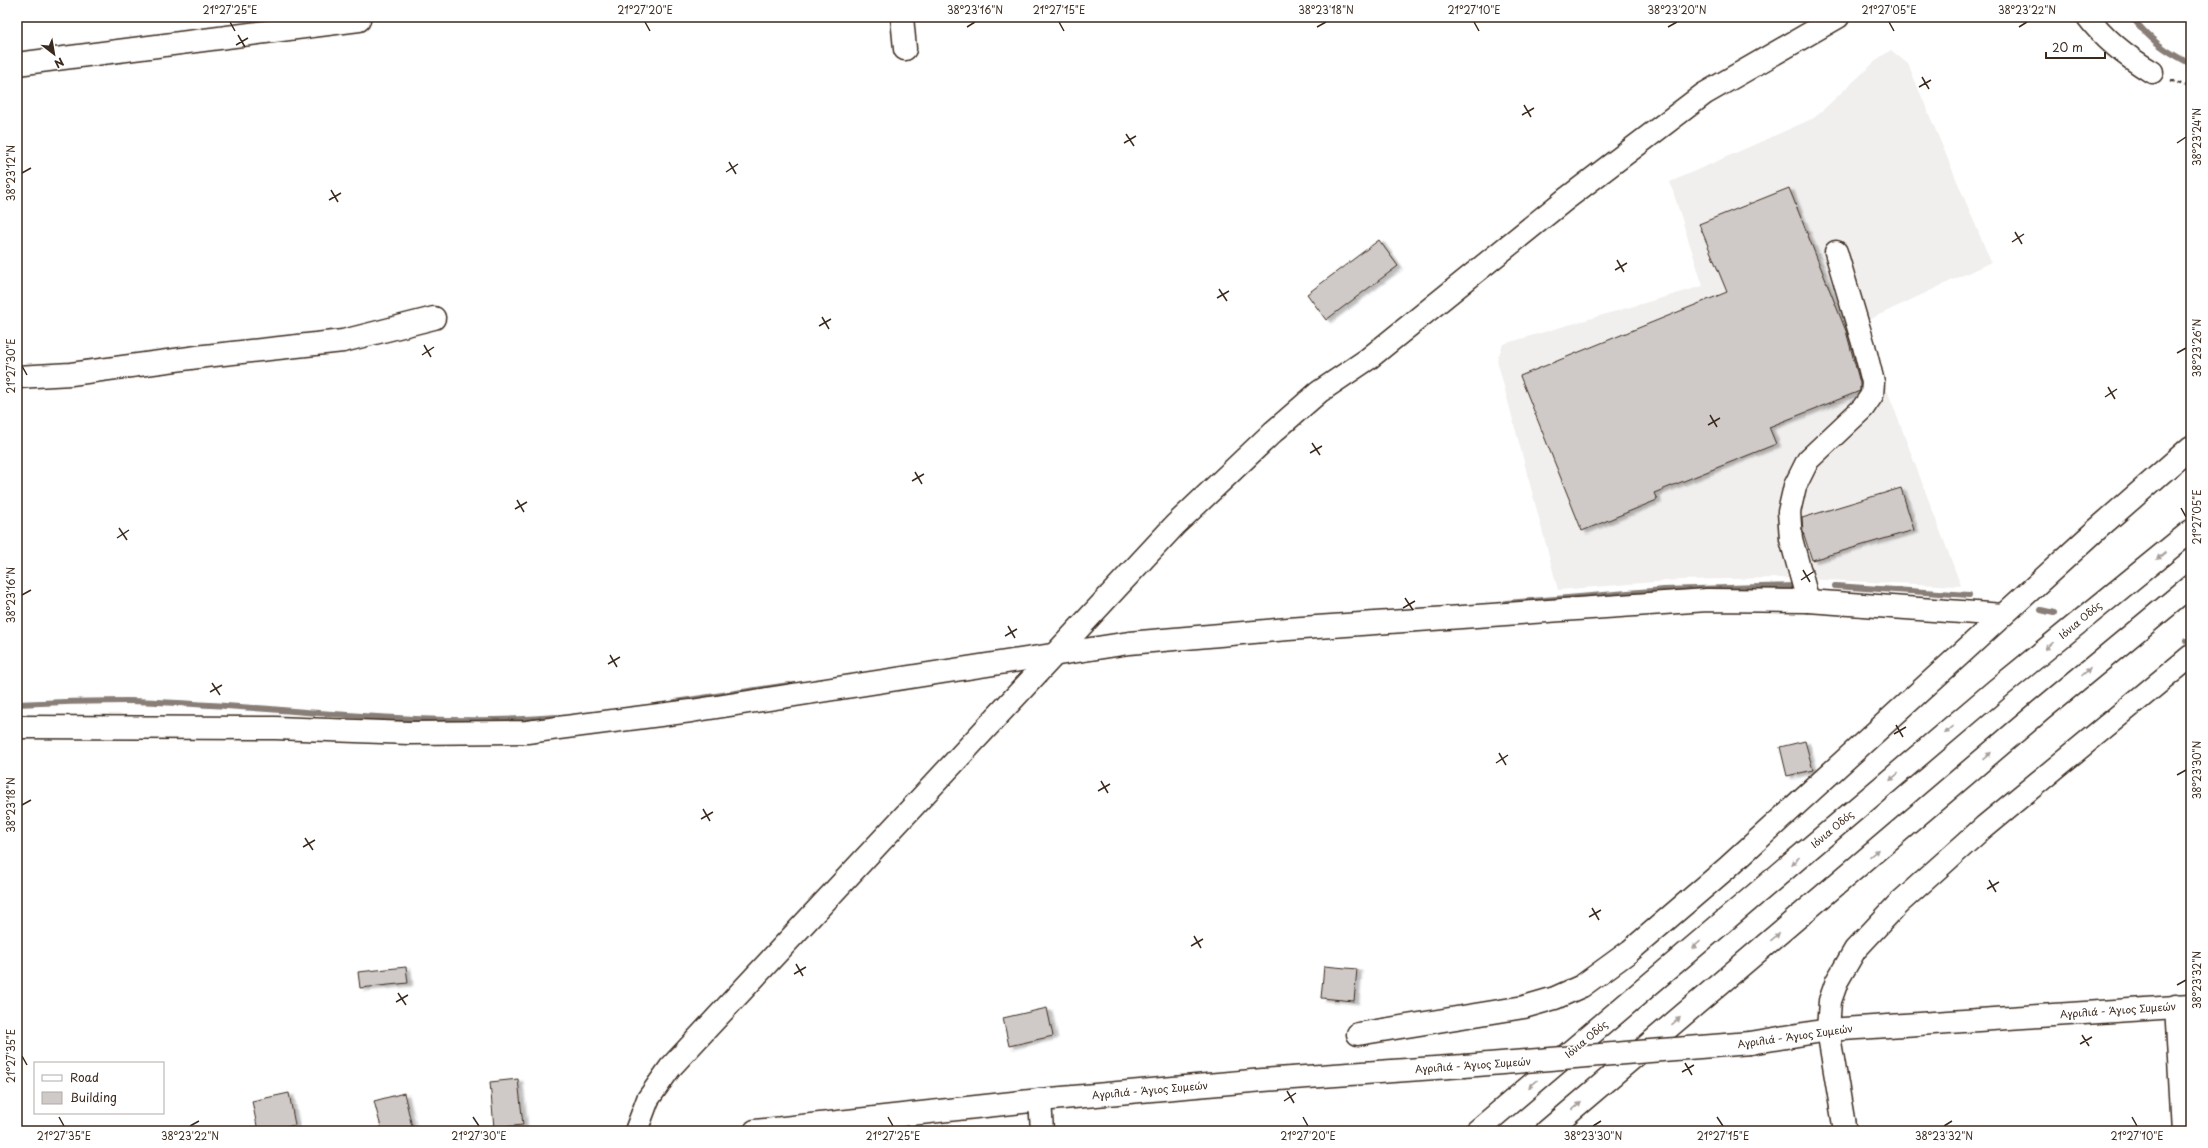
<svg xmlns="http://www.w3.org/2000/svg" width="2208" height="1148" font-family="'Playpen Sans',sans-serif">
<defs>
<filter id="shadow"><feDropShadow dx="4.5" dy="2.5" stdDeviation="1" flood-color="#0004"/></filter>
</defs>
<rect width="100%" height="100%" fill="#fff"/>
<filter id="ink" filterUnits="userSpaceOnUse"><feTurbulence type="fractalNoise" baseFrequency=".025" numOctaves="2"/><feDisplacementMap in="SourceGraphic" scale="8" xChannelSelector="R" yChannelSelector="G"/><feConvolveMatrix kernelMatrix="1 2 1 2 8 2 1 2 1" color-interpolation-filters="sRGB"/></filter>
<g filter="url(#ink)">
<polygon fill="#f1efee" points="1891,50 1908,64 1991,262 1862,323 1961,586 1779,578 1679,580 1558,590 1497,360 1503,344 1703,286 1670,182 1814,118 1879,58"/>
<g fill="none" stroke-linecap="round" stroke-linejoin="round">
<g stroke="#887e77" stroke-width="6">
<path d="M 2132,17 C 2150,40 2165,51 2191,64"/>
<polyline points="1835,586 1969,595"/>
<polyline points="1506,603 1664,590 1794,586"/>
<polyline points="2041,610 2054,613"/>
<polyline points="2187,641 2191,642"/>
<polyline points="675,702 789,685"/>
<path d="M 17,704 C 53,702 90,701 126,701 C 270,704 413,729 557,717"/>
</g>
</g>
<g fill="#cfcac7" stroke="#3b2a1e" filter="url(#shadow)">
<polygon points="1789,188 1846,331 1860,383 1860,391 1769,427 1776,444 1654,493 1657,500 1582,531 1520,376 1727,292 1699,224"/>
<polygon points="1379,240 1398,266 1326,320 1307,294"/>
<polygon points="1901,488 1914,530 1812,560 1803,532 1802,518"/>
<polygon points="1805,741 1813,770 1787,776 1780,747"/>
<polygon points="1324,966 1357,969 1354,1001 1321,998"/>
<polygon points="406,967 408,983 360,988 358,972"/>
<polygon points="1047,1008 1053,1036 1009,1046 1003,1018"/>
<polygon points="518,1079 523,1125 494,1128 490,1082"/>
<polygon points="289,1093 295,1125 269,1131 258,1131 252,1101"/>
<polygon points="404,1093 413,1131 382,1131 374,1101"/>
</g>
<g fill="none" stroke-linecap="round" stroke-linejoin="round">
<defs>
<g id="minor">
<polyline points="902,17 905,49"/>
<path d="M 2088,17 C 2106,41 2127,57 2152,72"/>
<polyline points="17,64 359,20"/>
<polyline points="17,377 71,374 205,356 343,341 434,318"/>
<polyline points="1808,601 1791,539 1789,512 1795,486 1808,460 1863,408 1872,395 1873,382 1864,346 1836,252"/>
<polyline points="17,727 275,728 409,733 527,732 691,711 1129,643 1288,629 1707,600 1808,601 2003,615"/>
<polyline points="2176,1006 2183,1131"/>
<polyline points="1358,1034 1524,1007 1555,998 1582,986 1630,951 1728,867 2094,532 2191,447"/>
<polyline points="1040,1100 1042,1131"/>
<polyline points="636,1131 648,1099 670,1068 1175,525 1273,432 1319,392 1368,359 1566,199 1704,94 1838,17"/>
<polyline points="1845,1131 1828,1030 1830,1001 1837,981 1855,950 1898,904 1984,827 2191,656"/>
</g>
<g id="major">
<polyline points="1750,1043 1828,1030 2191,1006"/>
<polyline points="755,1131 1040,1100 1263,1080 1464,1066"/>
</g>
<g id="highway">
<polyline points="1477,1131 1996,690 2191,531"/>
<polyline points="1547,1131 2040,711 2191,586"/>
</g>
</defs>
<use href="#minor" stroke="#3b2a1e" stroke-width="25"/>
<use href="#major" stroke="#3b2a1e" stroke-width="25"/>
<use href="#highway" stroke="#3b2a1e" stroke-width="25"/>
<polyline stroke="#3b2a1e" stroke-width="2.5" stroke-dasharray="4 3" stroke-linecap="butt" points="2171,80 2191,88"/>
<use href="#minor" stroke="#fff" stroke-width="22"/>
<use href="#major" stroke="#fff" stroke-width="22"/>
<use href="#highway" stroke="#fff" stroke-width="22"/>
<defs>
<polyline id="major-bridge" points="1464,1066 1750,1043"/>
</defs>
<use href="#major-bridge" stroke="#3b2a1e" stroke-width="25" stroke-linecap="butt"/>
<use href="#major-bridge" stroke="#fff" stroke-width="22"/>
</g>
<defs><path id="oneway-solid" d="M-6-.8H1V-3.2L6.5 0L1 3.2V.8H-6Z"/></defs>
<g fill="#a79f9a">
<use href="#oneway-solid" transform="translate(2161 556) rotate(141)"/>
<use href="#oneway-solid" transform="translate(2049 646) rotate(140)"/>
<use href="#oneway-solid" transform="translate(2086 672) rotate(-40)"/>
<use href="#oneway-solid" transform="translate(1949 730) rotate(140)"/>
<use href="#oneway-solid" transform="translate(1987 756) rotate(-41)"/>
<use href="#oneway-solid" transform="translate(1894 777) rotate(140)"/>
<use href="#oneway-solid" transform="translate(1874 853) rotate(-40)"/>
<use href="#oneway-solid" transform="translate(1795 861) rotate(140)"/>
<use href="#oneway-solid" transform="translate(1775 937) rotate(-40)"/>
<use href="#oneway-solid" transform="translate(1696 945) rotate(140)"/>
<use href="#oneway-solid" transform="translate(1676 1021) rotate(-40)"/>
<use href="#oneway-solid" transform="translate(1533 1084) rotate(140)"/>
<use href="#oneway-solid" transform="translate(1577 1106) rotate(-40)"/>
</g>
</g>
<path fill="none" stroke="#3b2a1e" stroke-width="1.5" d="M 230,22 L 235,31M 645,22 L 650,31M 1059,22 L 1064,31M 1474,22 L 1479,31M 1889,22 L 1894,31M 967,27 L 975,22M 1317,27 L 1326,22M 1668,27 L 1677,22M 2019,27 L 2027,22M 238,35 L 245,47M 236,45 L 248,38M 1922,77 L 1929,89M 1919,87 L 1931,80M 1524,105 L 1531,117M 1522,115 L 1534,108M 1126,134 L 1134,146M 1124,143 L 1136,136M 2177,143 L 2186,137M 729,162 L 736,174M 726,172 L 738,164M 22,173 L 31,168M 331,190 L 338,202M 329,200 L 341,193M 2015,232 L 2022,244M 2012,242 L 2024,234M 1617,260 L 1624,272M 1615,270 L 1627,263M 1219,289 L 1227,301M 1217,298 L 1229,291M 822,317 L 829,329M 819,326 L 831,319M 424,345 L 431,357M 2177,353 L 2186,348M 422,355 L 434,347M 22,366 L 27,375M 2108,387 L 2115,399M 2105,397 L 2117,389M 1710,415 L 1717,427M 1708,425 L 1720,418M 1312,443 L 1320,455M 1310,453 L 1322,446M 915,472 L 922,484M 912,481 L 924,474M 517,500 L 524,512M 2181,508 L 2186,517M 515,509 L 527,502M 119,528 L 127,540M 117,538 L 129,530M 1803,570 L 1810,582M 1801,580 L 1813,572M 22,595 L 31,590M 1405,598 L 1413,610M 1403,608 L 1415,601M 1008,626 L 1015,638M 1005,636 L 1017,629M 610,655 L 617,667M 608,664 L 620,657M 212,683 L 220,695M 210,692 L 222,685M 1896,725 L 1903,737M 1894,734 L 1906,727M 1499,753 L 1506,765M 1496,763 L 1508,755M 2177,775 L 2186,770M 1101,781 L 1108,793M 1098,791 L 1110,784M 22,805 L 31,800M 703,809 L 710,821M 701,819 L 713,812M 305,838 L 313,850M 303,847 L 315,840M 1989,880 L 1996,892M 1987,889 L 1999,882M 1592,908 L 1599,920M 1589,917 L 1601,910M 1194,936 L 1201,948M 1191,946 L 1203,939M 796,964 L 803,976M 794,974 L 806,967M 2177,985 L 2186,980M 398,993 L 406,1005M 396,1002 L 408,995M 2082,1035 L 2089,1046M 2080,1044 L 2092,1037M 22,1056 L 27,1065M 1685,1063 L 1692,1075M 1682,1072 L 1694,1065M 1287,1091 L 1294,1103M 1284,1101 L 1296,1093M 59,1117 L 64,1126M 473,1117 L 479,1126M 888,1117 L 893,1126M 1303,1117 L 1308,1126M 1717,1117 L 1723,1126M 2132,1117 L 2137,1126M 190,1126 L 199,1121M 1593,1126 L 1601,1121M 1944,1126 L 1952,1121"/>
<g text-anchor="middle" stroke-width="3.5" stroke-linejoin="round" paint-order="stroke">
<g font-size="10" fill="#3b2a1e" stroke="#fff">
<text transform="translate(2080 620) rotate(-40)" y="4">Ιόνια Οδός</text>
<text transform="translate(1832 829) rotate(-40)" y="4">Ιόνια Οδός</text>
<text transform="translate(2118 1010) rotate(-4)" y="4">Αγριλιά - Άγιος Συμεών</text>
<text transform="translate(1795 1036) rotate(-8)" y="4">Αγριλιά - Άγιος Συμεών</text>
<text transform="translate(1586 1039) rotate(-40)" y="4">Ιόνια Οδός</text>
<text transform="translate(1473 1065) rotate(-4)" y="4">Αγριλιά - Άγιος Συμεών</text>
<text transform="translate(1150 1090) rotate(-5)" y="4">Αγριλιά - Άγιος Συμεών</text>
</g>
</g>
<rect width="2208" height="1148" fill="none" stroke="#fff" stroke-width="44"/>
<rect x="34" y="1062" width="130" height="52" fill="#ffffff" stroke="#b1aaa5"/>
<rect x="42" y="1075" width="20" height="6" fill="#ffffff" stroke="#b1aaa5"/>
<text x="70" y="1082" font-size="12" fill="#3b2a1e">Road</text>
<rect x="42" y="1092" width="20" height="12" fill="#cfcac7" stroke="#b1aaa5"/>
<text x="70" y="1102" font-size="12" fill="#3b2a1e">Building</text>
<g transform="translate(54 54) rotate(149)" stroke="#ffffff" stroke-width="3" paint-order="stroke">
<path d="M0-3L7 15L0 10L-7 15Z" fill="#3b2a1e"/>
<text y="-6" font-size="11" font-weight="bold" text-anchor="middle" fill="#3b2a1e">N</text>
</g>
<path d="M2046 52v6h59v-6" fill="none" stroke="#3b2a1e" stroke-width="2"/>
<text x="2052" y="52" font-size="12" fill="#3b2a1e" stroke="#ffffff" stroke-width="3" paint-order="stroke">20 m</text>
<rect x="22" y="22" width="2164" height="1104" fill="none" stroke="#3b2a1e" stroke-width="1.5"/>
<g font-size="10" text-anchor="middle" fill="#3b2a1e">
<text x="230" y="14">21°27'25"E</text>
<text x="645" y="14">21°27'20"E</text>
<text x="975" y="14">38°23'16"N</text>
<text x="1059" y="14">21°27'15"E</text>
<text x="1326" y="14">38°23'18"N</text>
<text x="1474" y="14">21°27'10"E</text>
<text x="1677" y="14">38°23'20"N</text>
<text x="1889" y="14">21°27'05"E</text>
<text x="2027" y="14">38°23'22"N</text>
<text transform="translate(2197 137) rotate(-90)" y="4">38°23'24"N</text>
<text transform="translate(11 173) rotate(-90)" y="4">38°23'12"N</text>
<text transform="translate(2197 348) rotate(-90)" y="4">38°23'26"N</text>
<text transform="translate(11 366) rotate(-90)" y="4">21°27'30"E</text>
<text transform="translate(2197 517) rotate(-90)" y="4">21°27'05"E</text>
<text transform="translate(11 595) rotate(-90)" y="4">38°23'16"N</text>
<text transform="translate(2197 770) rotate(-90)" y="4">38°23'30"N</text>
<text transform="translate(11 805) rotate(-90)" y="4">38°23'18"N</text>
<text transform="translate(2197 980) rotate(-90)" y="4">38°23'32"N</text>
<text transform="translate(11 1056) rotate(-90)" y="4">21°27'35"E</text>
<text x="64" y="1140">21°27'35"E</text>
<text x="190" y="1140">38°23'22"N</text>
<text x="479" y="1140">21°27'30"E</text>
<text x="893" y="1140">21°27'25"E</text>
<text x="1308" y="1140">21°27'20"E</text>
<text x="1593" y="1140">38°23'30"N</text>
<text x="1723" y="1140">21°27'15"E</text>
<text x="1944" y="1140">38°23'32"N</text>
<text x="2137" y="1140">21°27'10"E</text>
</g>
</svg>
